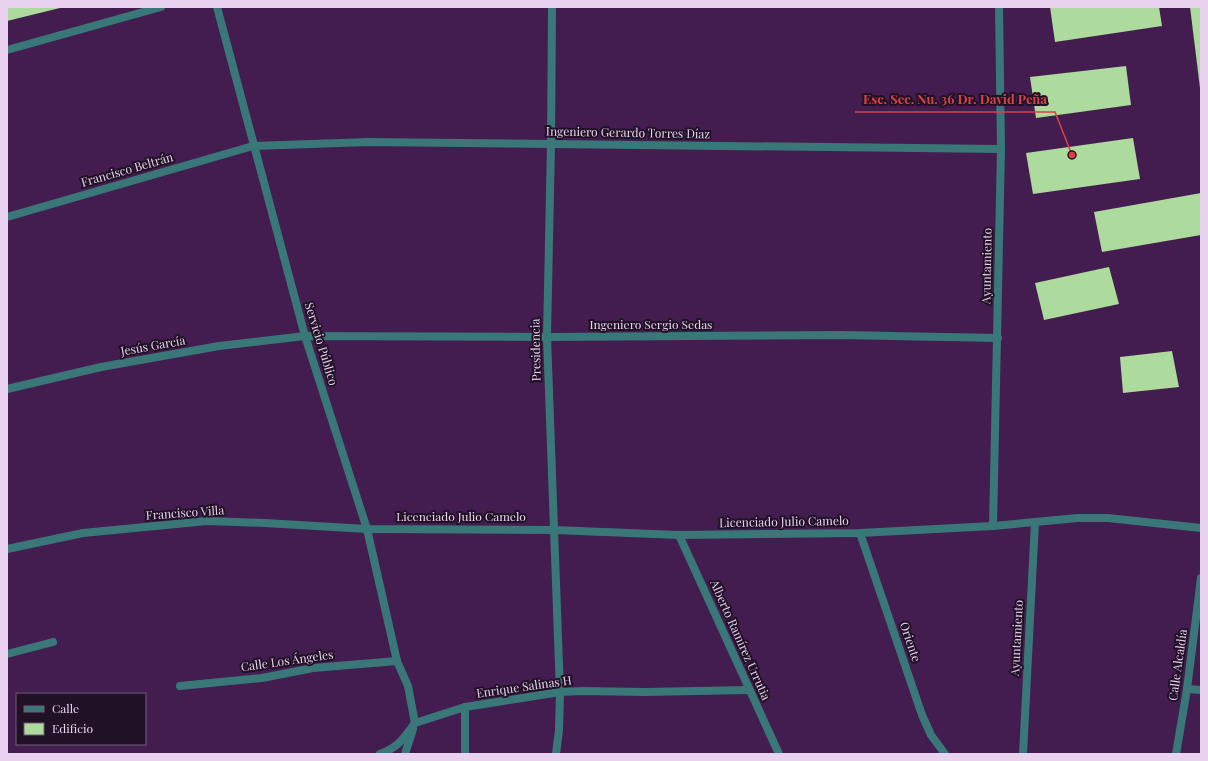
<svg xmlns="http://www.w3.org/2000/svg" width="1208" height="761" font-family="'Playfair Display',serif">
<rect width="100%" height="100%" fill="#431d4f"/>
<g fill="#adda9d">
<polygon points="7,7 60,7 60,8 7,21"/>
<polygon points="1050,7 1159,7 1162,26 1055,42"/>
<polygon points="1190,7 1201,7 1201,88 1200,88"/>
<polygon points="1126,66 1131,105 1036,118 1030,77"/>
<polygon points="1133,138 1140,179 1033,194 1026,153"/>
<polygon points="1201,193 1201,235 1102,252 1094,212"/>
<polygon points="1109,267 1119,304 1044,320 1035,283"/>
<polygon points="1172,351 1179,387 1123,393 1120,357"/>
</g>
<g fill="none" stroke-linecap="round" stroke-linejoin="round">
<g stroke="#397779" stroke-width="8">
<polyline points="217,7 305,336 367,529 397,661 408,686 415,723 465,707 560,692 582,691 644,692 749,690"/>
<polyline points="552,7 551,144 547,337 560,692 559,730 556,754"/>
<polyline points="7,50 161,7"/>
<polyline points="7,217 253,146 368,142 1001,149"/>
<polyline points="7,389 101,367 219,346 305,336 547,337 839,335 998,338"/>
<polyline points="993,526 1001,149 999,7"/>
<polyline points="860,533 922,715 931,735 945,754"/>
<polyline points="679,535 779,754"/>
<polyline points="7,549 83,533 207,521 265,523 367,529 554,530 679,535 860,533 993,526 1078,518 1108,518 1201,528"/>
<polyline points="7,654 53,642"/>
<polyline points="180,686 262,678 313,668 397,661"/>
<polyline points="1187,689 1201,690"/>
<path d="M 380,754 C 399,747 403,739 415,723"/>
<polyline points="405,754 413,729"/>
<polyline points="465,754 465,707"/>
<polyline points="1023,754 1035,522"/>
<polyline points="1176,754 1187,689 1201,578"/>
</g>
</g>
<g text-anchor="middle" stroke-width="4" stroke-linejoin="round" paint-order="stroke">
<g font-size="12" fill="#e9d2f0" stroke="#211126">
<text transform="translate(628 133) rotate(1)" y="4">Ingeniero Gerardo Torres Díaz</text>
<text transform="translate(127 170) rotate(-16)" y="4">Francisco Beltrán</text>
<text transform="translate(987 266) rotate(-89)" y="4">Ayuntamiento</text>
<text x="651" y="329">Ingeniero Sergio Sedas</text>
<text transform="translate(321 344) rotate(73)" y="4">Servicio Público</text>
<text transform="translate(153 346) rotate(-10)" y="4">Jesús García</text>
<text transform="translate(536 350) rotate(-91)" y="4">Presidencia</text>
<text transform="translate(185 513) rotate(-4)" y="4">Francisco Villa</text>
<text x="461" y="521">Licenciado Julio Camelo</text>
<text transform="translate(784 522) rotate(-1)" y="4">Licenciado Julio Camelo</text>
<text transform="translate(1017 638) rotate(-87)" y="4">Ayuntamiento</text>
<text transform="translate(740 640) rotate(66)" y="4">Alberto Ramírez Urrutia</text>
<text transform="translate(910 642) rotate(71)" y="4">Oriente</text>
<text transform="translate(287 661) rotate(-8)" y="4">Calle Los Ángeles</text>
<text transform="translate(1178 665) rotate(-82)" y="4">Calle Alcaldía</text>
<text transform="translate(524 687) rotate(-8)" y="4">Enrique Salinas H</text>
</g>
</g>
<path fill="none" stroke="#d94246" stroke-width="1.5" d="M1072 155L1055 112H855"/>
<circle fill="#d94246" stroke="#211126" stroke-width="1.5" cx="1072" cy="155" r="4"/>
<g font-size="13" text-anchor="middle" font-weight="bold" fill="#d94246" stroke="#211126" stroke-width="4" stroke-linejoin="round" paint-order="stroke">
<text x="955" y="104">Esc. Sec. Nu. 36 Dr. David Peña</text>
</g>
<rect width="1208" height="761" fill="none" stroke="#e9d2f0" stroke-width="16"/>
<rect x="16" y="693" width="130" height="52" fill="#211126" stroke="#715e77"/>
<rect x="24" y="706" width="20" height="6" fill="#397779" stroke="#715e77"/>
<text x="52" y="713" font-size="12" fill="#e9d2f0">Calle</text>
<rect x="24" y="723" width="20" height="12" fill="#adda9d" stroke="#715e77"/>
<text x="52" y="733" font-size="12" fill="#e9d2f0">Edificio</text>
</svg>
